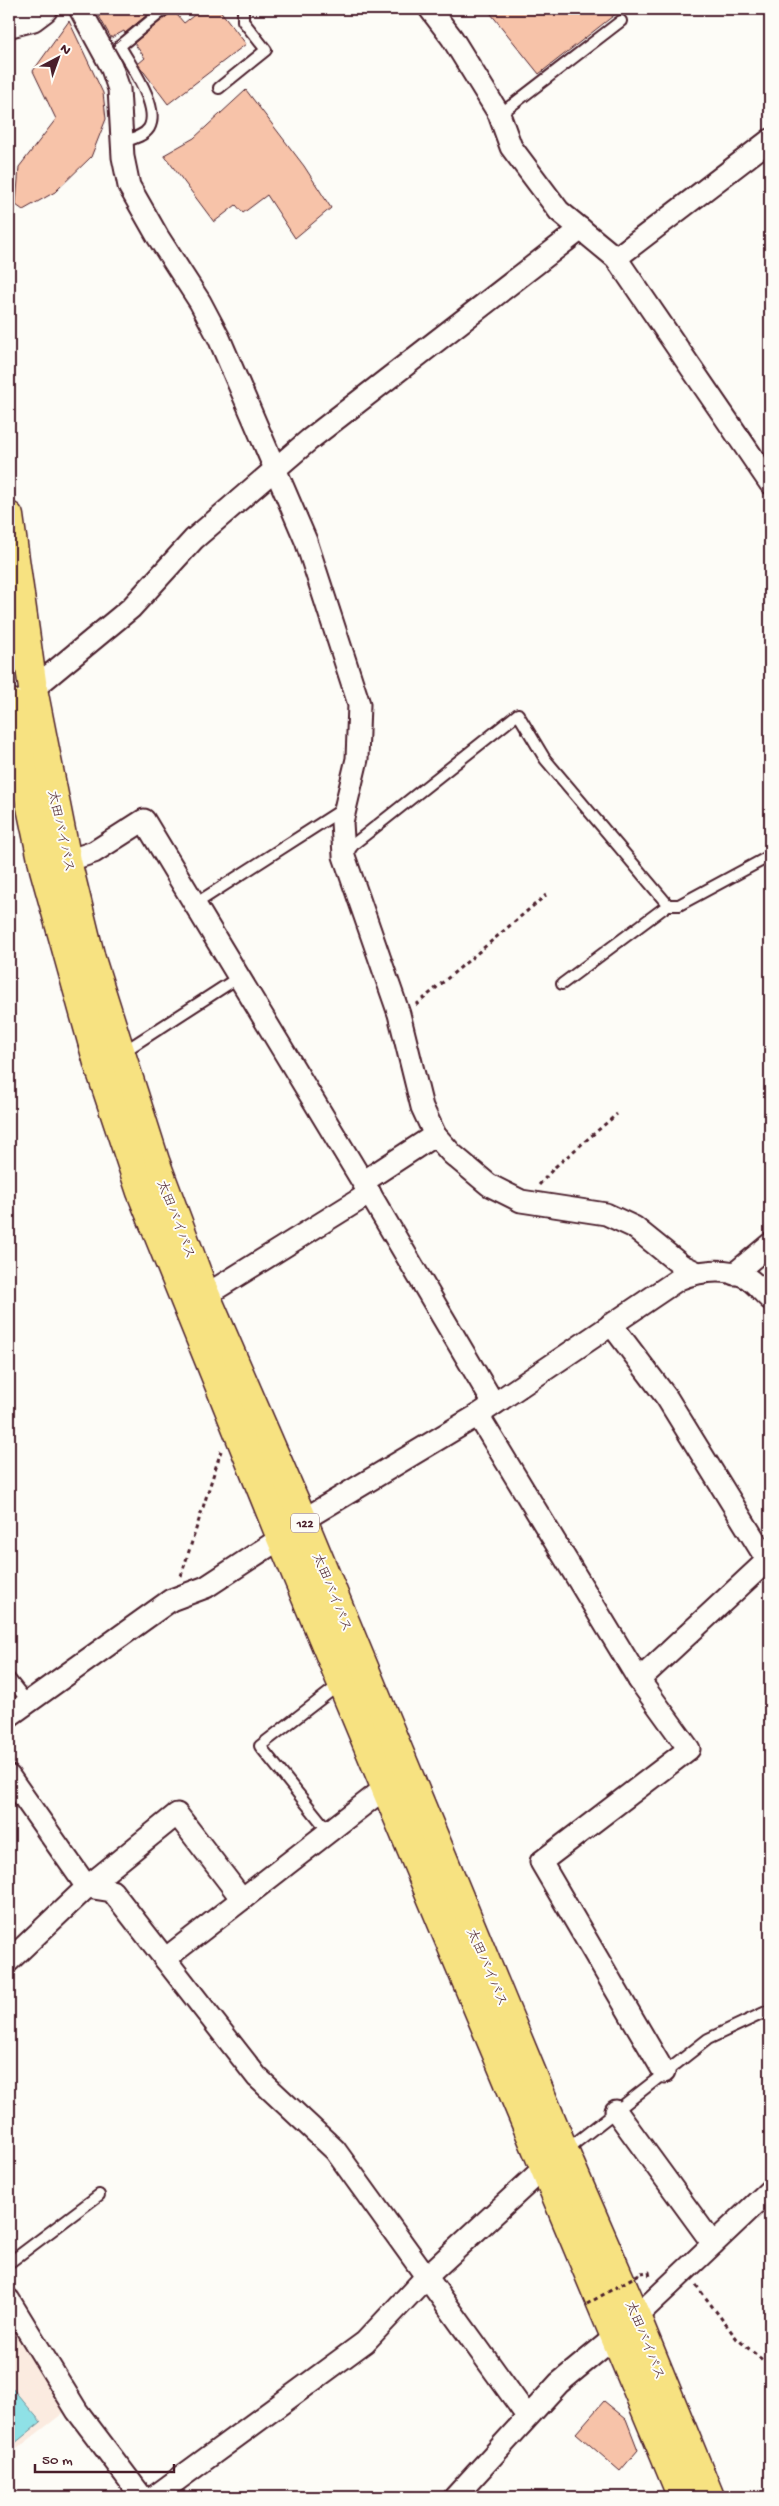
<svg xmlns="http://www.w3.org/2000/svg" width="779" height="2506" font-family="'Gochi Hand','Klee One',sans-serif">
<rect width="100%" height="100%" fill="#fdfcf7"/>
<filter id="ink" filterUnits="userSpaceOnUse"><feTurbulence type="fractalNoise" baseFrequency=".02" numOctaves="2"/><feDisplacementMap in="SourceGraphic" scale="10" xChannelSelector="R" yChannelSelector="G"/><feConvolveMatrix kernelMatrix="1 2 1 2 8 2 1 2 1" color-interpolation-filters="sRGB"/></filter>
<g filter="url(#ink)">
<polygon fill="#fbebe0" points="9,2314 67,2410 9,2455"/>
<polygon fill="#8fe1e6" stroke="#73939b" points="12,2388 41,2422 9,2448 9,2391"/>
<g fill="#f7c3a9" stroke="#4a1f2b">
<polygon points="95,9 154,9 125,33 124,31 111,38"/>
<polygon points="172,9 184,23 202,9 219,9 246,44 168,104 138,64 145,58 134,43 169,14"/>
<polygon points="487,9 622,9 539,74"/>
<polygon points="69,21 103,93 106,119 91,157 55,192 23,210 16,205 19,167 56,119 33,71"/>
<polygon points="246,90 304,166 331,208 295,238 267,195 243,213 236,205 214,222 164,155 194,138"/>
<polygon points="604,2401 626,2419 638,2450 620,2471 576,2433"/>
</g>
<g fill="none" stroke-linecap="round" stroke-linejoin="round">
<defs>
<g id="service">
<polyline points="219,88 266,50 243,21 243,9"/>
<polyline points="499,115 621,21"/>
<path d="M 122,142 C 131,139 143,137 149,128 C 161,107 130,65 120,46 L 165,9"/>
<polyline points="345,855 355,843 518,714 545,759 668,905"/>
<polyline points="195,904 343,809"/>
<polyline points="562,984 668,905 679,905 770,856"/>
<polyline points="123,1052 239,977"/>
<polyline points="9,1678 28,1702"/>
<polyline points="329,1832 260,1746 340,1684"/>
<polyline points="565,2151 708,2039 770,2010"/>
<polyline points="9,2263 99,2195"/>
</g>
<g id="minor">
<polyline points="80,9 111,66 119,89 123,157 129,186 158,237 200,302 219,338 306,541 359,704 357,759 342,822 344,856 399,1014 422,1107 435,1135 452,1154 489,1185 521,1201 606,1214 634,1227 681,1265 696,1272"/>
<polyline points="430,9 452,38 499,114 511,147 559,211 616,258 770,483"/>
<polyline points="616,258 770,140"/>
<polyline points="26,698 33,689 131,608 194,539 309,440 581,229"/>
<polyline points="67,861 94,852 144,820 367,1189 494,1404"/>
<polyline points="363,1182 435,1135"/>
<polyline points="734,1274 770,1244"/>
<polyline points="206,1295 370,1193"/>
<polyline points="611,1324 667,1398 767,1560"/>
<polyline points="478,1415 639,1680 689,1749 541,1862 664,2072"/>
<polyline points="639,1680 770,1558"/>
<path d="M 9,1716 L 171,1600 L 206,1587 L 281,1538 L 303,1520 L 478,1415 L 679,1279 C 699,1271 723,1268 744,1276 C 753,1280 762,1292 770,1299"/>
<polyline points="9,1776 87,1887 112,1891 257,2077 335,2150 527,2416"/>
<polyline points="165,1959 385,1788"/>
<polyline points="9,1961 87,1887 177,1814 242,1899"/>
<polyline points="616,2111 713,2244"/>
<polyline points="9,2300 77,2411 142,2497"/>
<polyline points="154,2497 365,2342 426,2277 544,2168"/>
<polyline points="455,2497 559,2383 616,2336 770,2190"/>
</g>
<polyline id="tertiary" points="9,24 32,18 44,9"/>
<g id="trunk">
<polyline points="9,516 33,689 67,861 91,959 155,1161 203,1289 303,1520 563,2148 636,2316 710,2497"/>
<polyline points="9,702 44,869 98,1063 141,1192 281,1538 682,2497"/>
</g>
</defs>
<use href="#service" stroke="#4a1f2b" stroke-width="14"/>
<use href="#minor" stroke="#4a1f2b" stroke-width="25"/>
<use href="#tertiary" stroke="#4a1f2b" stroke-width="30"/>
<use href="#trunk" stroke="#4a1f2b" stroke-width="31"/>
<g stroke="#4a1f2b" stroke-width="3" stroke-dasharray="4 4" stroke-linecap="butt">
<polyline points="416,1005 546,895"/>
<polyline points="539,1185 555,1167 617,1114"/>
<polyline points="181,1576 221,1451"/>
<polyline points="641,2273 649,2272 650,2277"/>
<polyline points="696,2285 737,2339 770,2366"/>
</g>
<use href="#service" stroke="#fdfcf7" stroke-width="10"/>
<use href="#minor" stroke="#fdfcf7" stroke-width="21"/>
<use href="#tertiary" stroke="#fdfcf7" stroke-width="26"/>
<use href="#trunk" stroke="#f7e281" stroke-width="28"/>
<polyline stroke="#4a1f2b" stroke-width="3" stroke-dasharray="4 4" stroke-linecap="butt" points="587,2304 641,2273"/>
</g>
</g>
<g text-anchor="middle" stroke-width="4" stroke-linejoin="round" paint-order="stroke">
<rect fill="#fdfcf7" stroke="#806168" stroke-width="1" x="291" y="1513.5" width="28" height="19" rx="4"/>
<g font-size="12" font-weight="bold" fill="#4a1f2b">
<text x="305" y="1527">122</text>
</g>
<g font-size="14" fill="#4a1f2b" stroke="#fdfcf7">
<text transform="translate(62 831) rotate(78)" y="5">太田バイパス</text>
<text transform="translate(177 1219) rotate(69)" y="5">太田バイパス</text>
<text transform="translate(333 1592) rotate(68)" y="5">太田バイパス</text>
<text transform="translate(488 1967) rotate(67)" y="5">太田バイパス</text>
<text transform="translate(646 2340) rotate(68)" y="5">太田バイパス</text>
</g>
</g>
<rect width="779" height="2506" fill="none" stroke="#fdfcf7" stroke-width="30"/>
<rect x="15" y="15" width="749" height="2476" fill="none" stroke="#4a1f2b" stroke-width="2" filter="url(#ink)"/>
<g transform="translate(58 58) rotate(41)" stroke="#fdfcf7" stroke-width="4" paint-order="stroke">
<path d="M0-4L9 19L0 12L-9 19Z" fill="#4a1f2b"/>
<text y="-8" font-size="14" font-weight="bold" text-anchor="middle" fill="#4a1f2b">N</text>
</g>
<path d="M35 2464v8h139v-8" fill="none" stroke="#4a1f2b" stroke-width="2.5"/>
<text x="42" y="2464" font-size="15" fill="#4a1f2b" stroke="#fdfcf7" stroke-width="4" paint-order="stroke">50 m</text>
</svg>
